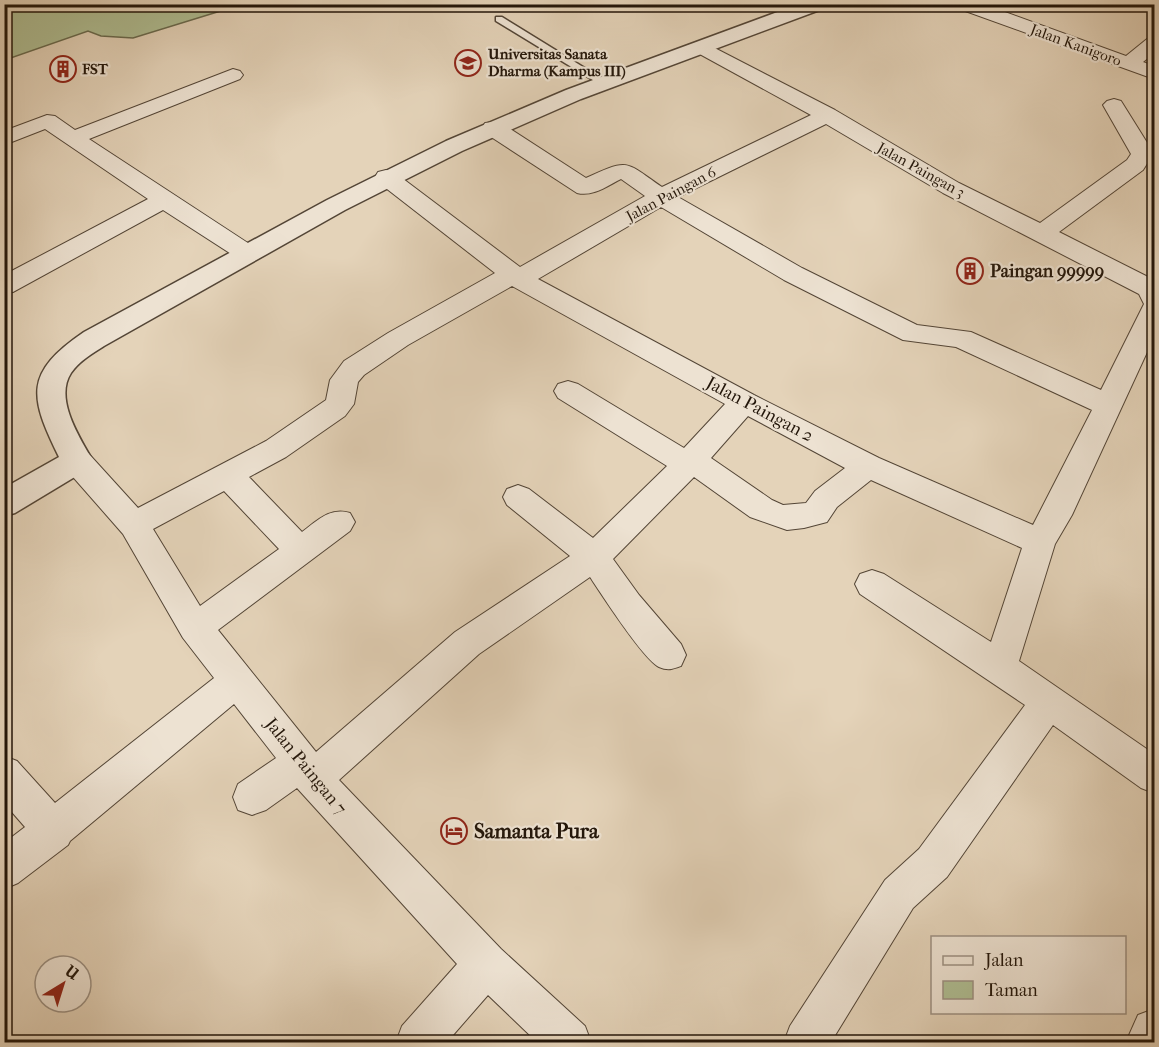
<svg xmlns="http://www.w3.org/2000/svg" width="1159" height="1047" font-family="'IM FELL French Canon',serif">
<rect width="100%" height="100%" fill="#e4d3b9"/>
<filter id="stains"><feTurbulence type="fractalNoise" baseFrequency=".00333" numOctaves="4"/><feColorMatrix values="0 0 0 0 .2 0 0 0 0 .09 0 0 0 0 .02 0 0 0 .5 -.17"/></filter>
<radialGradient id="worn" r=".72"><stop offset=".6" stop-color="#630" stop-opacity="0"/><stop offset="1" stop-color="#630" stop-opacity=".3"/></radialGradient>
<polygon fill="#afbe93" stroke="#696a4e" stroke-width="1.5" points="108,5 111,7 121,4 240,5 133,38 101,36 88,31 5,60 5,5"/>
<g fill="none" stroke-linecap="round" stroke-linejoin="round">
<defs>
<polygon id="service" points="496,17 502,17 609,83 601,85 496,21"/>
<g id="minor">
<polygon points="955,4 983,4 1126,56 1147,39 1154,37 1154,53 1143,62 1154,66 1154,79 957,8"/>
<path d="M 703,42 L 835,110 L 959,183 L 1040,223 L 1127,160 L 1131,154 L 1103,105 L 1107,101 L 1114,99 L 1121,101 L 1151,149 L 1153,154 L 1143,170 L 1059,232 L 1154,280 L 1154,337 L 1072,515 L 1055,544 L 1019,661 L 1154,754 L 1154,793 L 1141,788 L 1053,725 L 947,877 L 913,908 L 831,1042 L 784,1042 L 790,1026 L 885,880 L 919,849 L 1025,705 L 860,594 L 855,584 L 860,574 L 872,570 L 884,574 L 991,642 L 1022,548 L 871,480 L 837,507 L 827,522 L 804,528 L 787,530 L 750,517 L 694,477 L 613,559 L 639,595 L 681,644 L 686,655 L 681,666 C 673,669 668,671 659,667 C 643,659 602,595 590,577 L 479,654 L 339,780 L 501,949 L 585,1026 L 591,1042 L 537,1042 L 488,995 L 447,1042 L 396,1042 L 402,1026 L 457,964 L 297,788 L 266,810 L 252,815 L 238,810 L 233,797 L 238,784 L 276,758 L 234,704 L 70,841 L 68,845 L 18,883 L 4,889 L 4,843 L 25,827 L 4,803 L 4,756 L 17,761 L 55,803 L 214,678 L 183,638 L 123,534 L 66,469 L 62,461 L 66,453 L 77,450 L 88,453 L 138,508 L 266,441 L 326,400 L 330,380 L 344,361 L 388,333 L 495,273 L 378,182 L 375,177 L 378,172 L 386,170 L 394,172 L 520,267 L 645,196 L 621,179 C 607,186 593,197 577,193 L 485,133 L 482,128 L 485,123 L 493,122 L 501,123 L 586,178 C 630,158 624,161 662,187 L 811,115 L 696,52 L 693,48 L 696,44 ZM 826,124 L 943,193 L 1139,294 L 1144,304 L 1101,390 L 971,332 L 917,325 L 802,268 L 678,197 ZM 661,207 L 784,280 L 903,340 L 956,347 L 1092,410 L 1033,525 L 879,458 L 754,395 L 538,279 ZM 512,286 L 725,404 L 684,448 L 578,384 L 568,381 L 558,384 L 554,391 L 558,398 L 667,466 L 593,538 L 529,489 L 518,485 L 507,489 L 503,497 L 507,505 L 570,556 L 455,632 L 316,752 L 218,630 L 350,531 L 355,522 L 350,513 C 330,507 318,520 302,532 L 249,477 L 286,457 L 345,416 L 354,404 L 358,382 L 364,375 L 408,345 ZM 748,416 L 845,468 L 815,491 L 806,503 L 783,505 L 772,500 L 711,458 ZM 224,491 L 279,549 L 200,606 L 153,529 Z"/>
<polygon points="233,69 240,71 243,75 240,79 89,139 257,249 260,254 257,259 248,262 239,259 163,210 13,292 4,294 4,275 148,199 45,129 4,145 4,131 47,115 55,116 75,130"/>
<polygon points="1154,1009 1154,1042 1126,1042 1138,1015"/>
</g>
<path id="tertiary" d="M 799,4 L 827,4 L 825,8 L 581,99 L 462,151 L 345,210 L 104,346 C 93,353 79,361 71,373 C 54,399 80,438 93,461 L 88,469 L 15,513 L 4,516 L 4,488 L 59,457 C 29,396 24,373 84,332 L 327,200 L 446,141 L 566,90 Z"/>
</defs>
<use href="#service" stroke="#534536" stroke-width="3"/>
<use href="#minor" stroke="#534536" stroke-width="2"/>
<use href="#tertiary" stroke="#534536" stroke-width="3"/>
<use href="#service" fill="#ede2d2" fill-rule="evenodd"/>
<use href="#minor" fill="#ede2d2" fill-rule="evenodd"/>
<use href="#tertiary" fill="#ede2d2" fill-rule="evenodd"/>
</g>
<defs>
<symbol id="university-ring" viewBox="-11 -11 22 22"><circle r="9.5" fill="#ede2d2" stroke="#8f2418" stroke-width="1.5"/><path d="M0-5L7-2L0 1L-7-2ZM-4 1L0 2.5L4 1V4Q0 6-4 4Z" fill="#8f2418"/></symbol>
<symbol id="building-ring" viewBox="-11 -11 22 22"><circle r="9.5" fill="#ede2d2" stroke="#8f2418" stroke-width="1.5"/><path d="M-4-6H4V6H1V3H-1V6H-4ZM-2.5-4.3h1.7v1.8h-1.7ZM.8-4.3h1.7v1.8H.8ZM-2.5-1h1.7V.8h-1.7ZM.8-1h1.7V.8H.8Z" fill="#8f2418"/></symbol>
<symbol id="hotel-ring" viewBox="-11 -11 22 22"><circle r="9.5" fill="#ede2d2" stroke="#8f2418" stroke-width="1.5"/><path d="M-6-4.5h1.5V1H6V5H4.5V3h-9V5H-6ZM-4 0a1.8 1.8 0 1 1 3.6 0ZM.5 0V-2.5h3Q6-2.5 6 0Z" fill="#8f2418"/></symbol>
</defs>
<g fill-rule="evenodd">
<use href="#university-ring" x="453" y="48" width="30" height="30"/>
<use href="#building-ring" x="48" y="54" width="30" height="30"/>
<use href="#building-ring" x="955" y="256" width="30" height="30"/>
<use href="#hotel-ring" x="439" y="816" width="30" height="30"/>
</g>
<g text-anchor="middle" stroke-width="4.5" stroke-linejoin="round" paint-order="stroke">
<g font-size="15" fill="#23160a" stroke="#ede2d2">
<text transform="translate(1076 45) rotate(20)" y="5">Jalan Kanigoro</text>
<text transform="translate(921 170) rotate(29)" y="5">Jalan Paingan 3</text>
<text transform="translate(671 194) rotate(-28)" y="5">Jalan Paingan 6</text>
</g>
<g font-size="15" font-weight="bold" fill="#23160a" stroke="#ede2d2" text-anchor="start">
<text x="488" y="59">Universitas Sanata<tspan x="488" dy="17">Dharma (Kampus III)</tspan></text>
<text x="82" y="74">FST</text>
</g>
<g font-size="18" font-weight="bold" fill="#23160a" stroke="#ede2d2" text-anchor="start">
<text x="990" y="277">Paingan 99999</text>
</g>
<g font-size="18" fill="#23160a" stroke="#ede2d2">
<text transform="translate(760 409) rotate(28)" y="6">Jalan Paingan 2</text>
<text transform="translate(306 766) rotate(51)" y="6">Jalan Paingan 7</text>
</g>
<g font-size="21" font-weight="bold" fill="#23160a" stroke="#ede2d2" text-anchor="start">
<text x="474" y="838">Samanta Pura</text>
</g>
</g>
<rect width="1159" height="1047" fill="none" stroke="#e4d3b9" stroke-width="24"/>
<rect x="6" y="6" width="1147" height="1035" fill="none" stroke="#23160a" stroke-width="3"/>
<rect x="12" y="12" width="1135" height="1023" fill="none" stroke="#23160a" stroke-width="1.5"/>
<rect x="931" y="936" width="195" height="78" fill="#ede2d2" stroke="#9c9082" stroke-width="1.5"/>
<rect x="943" y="956" width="30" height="9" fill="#ede2d2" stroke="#9c9082" stroke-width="1.5"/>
<text x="985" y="966" font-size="18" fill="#23160a">Jalan</text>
<rect x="943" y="981" width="30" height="18" fill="#afbe93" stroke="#9c9082" stroke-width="1.5"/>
<text x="985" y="996" font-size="18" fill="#23160a">Taman</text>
<g transform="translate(63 984) rotate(38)"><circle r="28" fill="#ede2d2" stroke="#9c9082" stroke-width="1.5"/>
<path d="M0-4.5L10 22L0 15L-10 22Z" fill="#8f2418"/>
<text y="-9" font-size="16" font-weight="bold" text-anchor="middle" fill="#23160a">U</text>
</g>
<rect width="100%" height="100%" filter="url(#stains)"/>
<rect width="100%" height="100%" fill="url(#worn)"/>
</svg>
